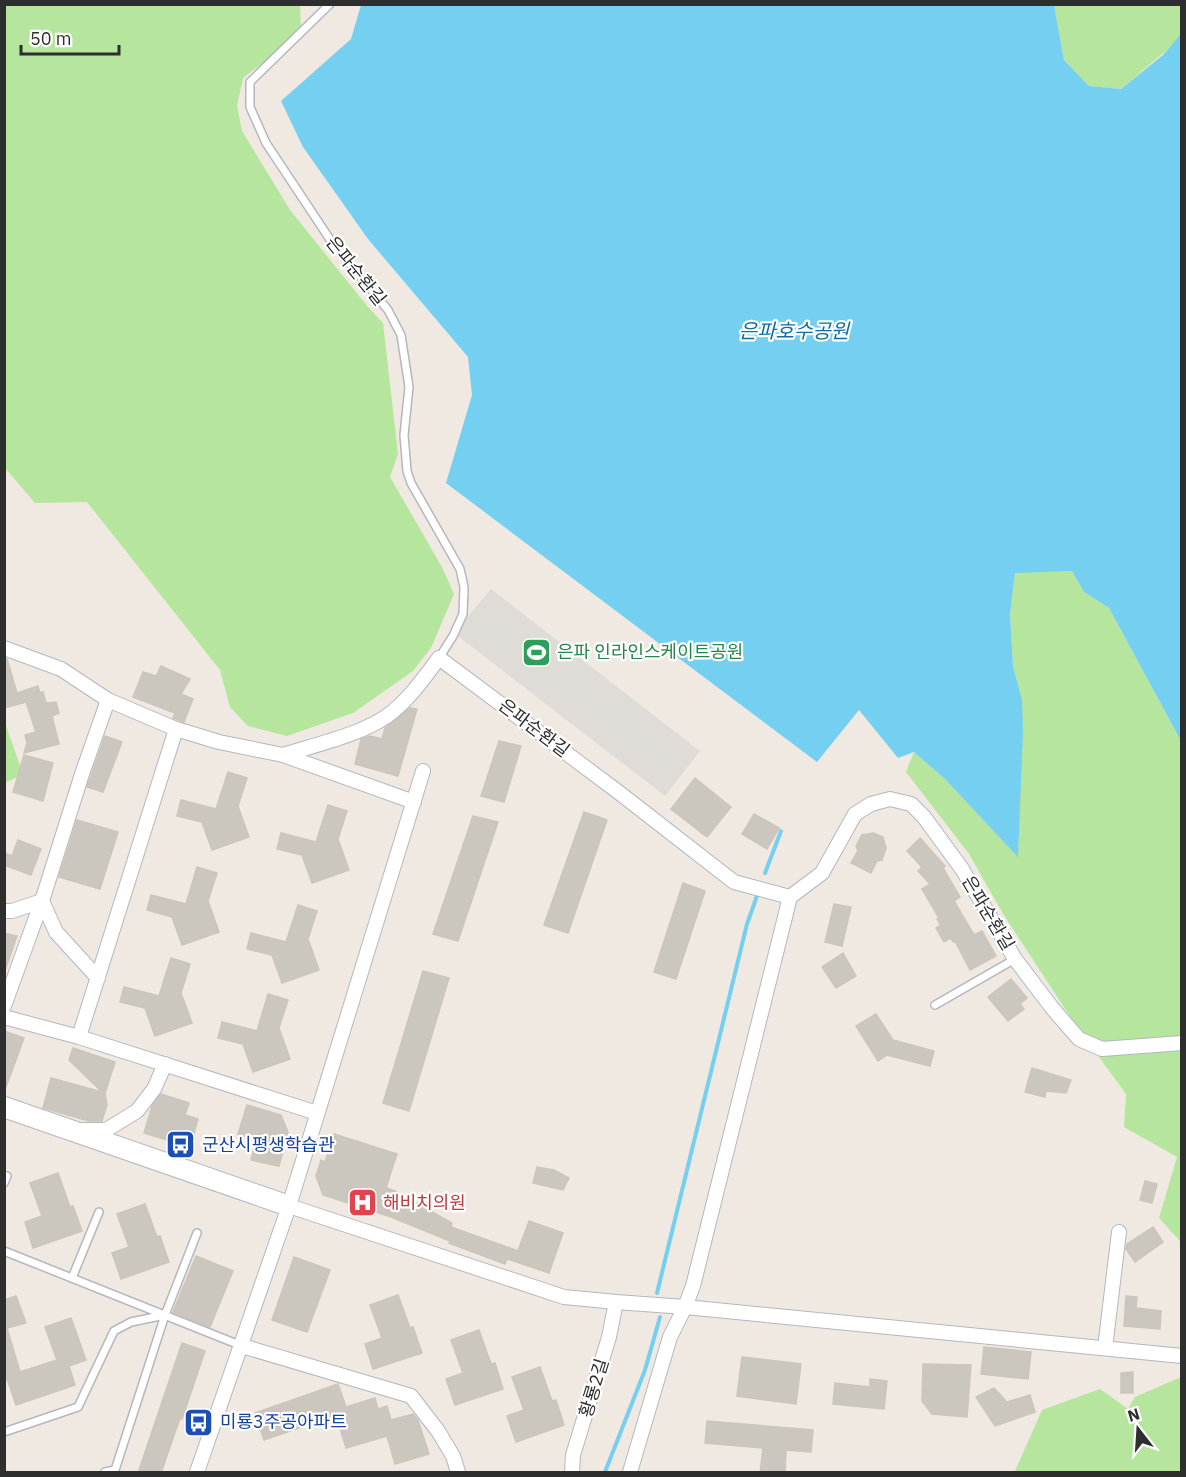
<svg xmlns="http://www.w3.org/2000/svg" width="1186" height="1477" font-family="'IBM Plex Sans','Noto Sans KR',sans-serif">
<rect width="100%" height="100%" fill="#efe9e1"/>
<g fill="#b6e59e">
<polygon points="4,5 300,5 301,27 284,46 243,78 237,106 242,131 290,210 368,307 383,323 398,454 390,477 442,567 454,594 431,648 413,671 353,713 287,736 248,726 230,707 220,670 87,502 35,503 5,468"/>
<polygon points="1054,5 1181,5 1181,38 1121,89 1089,86 1064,60"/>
<polygon points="1072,571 1084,592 1109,608 1181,741 1181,1242 1159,1218 1177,1157 1124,1127 1126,1094 1075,1024 1005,917 969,854 906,772 914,752 945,779 1018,856 1022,700 1013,666 1010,614 1015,572"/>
<polygon points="4,720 23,774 5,783 4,783"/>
<polygon points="1181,1377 1181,1472 1017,1472 1015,1471 1042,1410 1100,1389 1128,1409 1135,1397"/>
</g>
<polygon fill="#dfdcd8" points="491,589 700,751 665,796 454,633"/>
<polygon fill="#75cff0" points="361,5 1054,5 1064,60 1089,86 1121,89 1163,55 1181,34 1181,741 1109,608 1084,592 1072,571 1015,573 1010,614 1013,666 1022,700 1023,732 1018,857 945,779 914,752 898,758 859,710 817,762 446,483 472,395 468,357 368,239 303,147 281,101 351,39"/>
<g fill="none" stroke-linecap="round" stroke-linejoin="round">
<g stroke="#75cff0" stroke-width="4">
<polyline points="765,873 781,831"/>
<polyline points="657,1293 747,924 758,893"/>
<polyline points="605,1472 645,1370 660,1317"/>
</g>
</g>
<g fill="#cbc7bf" stroke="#cbc5ba" stroke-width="1.5">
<polygon points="4,659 7,659 17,693 38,686 40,693 43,692 46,703 56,702 59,713 52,716 59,744 24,753 27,743 25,735 36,732 26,702 4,708"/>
<polygon points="161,666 190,679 181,694 193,699 184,722 173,718 175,713 133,697 143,672 156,676"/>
<polygon points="410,708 417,709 398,776 355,764 361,739 370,736 382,739 385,728"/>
<polygon points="105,736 122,742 103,792 87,787"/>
<polygon points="499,741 521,746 504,802 481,796"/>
<polygon points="24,755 53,763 43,801 13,792"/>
<polygon points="228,772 247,778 238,806 249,837 212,850 202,822 177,816 181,800 216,809"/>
<polygon points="695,778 731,807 707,837 671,809"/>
<polygon points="328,805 347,811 338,839 349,870 312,883 302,855 277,849 281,833 316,842"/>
<polygon points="584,812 607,820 568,933 544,925"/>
<polygon points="754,814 779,828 767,849 742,834"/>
<polygon points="473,816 498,822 458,941 433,934"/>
<polygon points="77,820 118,832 100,889 59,877"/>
<polygon points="873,833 883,837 886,848 882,860 877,861 871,873 851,863 858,851 856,846 862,835"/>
<polygon points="920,838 945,866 943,868 960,897 954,901 974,935 982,931 996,956 970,970 955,941 953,942 951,938 944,942 936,928 941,925 937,919 939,918 922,889 930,884 918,871 922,867 907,851"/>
<polygon points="18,840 41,849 31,875 4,865 4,853 12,856"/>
<polygon points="197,867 217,873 208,901 219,932 182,945 172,917 147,910 151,895 186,904"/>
<polygon points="683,883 705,891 676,979 654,972"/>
<polygon points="834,904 851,907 842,946 825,942"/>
<polygon points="298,905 317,911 308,939 319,970 282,983 272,955 247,949 251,933 286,942"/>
<polygon points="4,933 17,936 6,968 4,967"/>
<polygon points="843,953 856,976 836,988 822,967"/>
<polygon points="171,958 190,964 181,993 192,1023 155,1036 145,1008 120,1002 124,987 159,996"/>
<polygon points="423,971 449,978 409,1111 383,1103"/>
<polygon points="1011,979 1027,998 1020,1004 1024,1009 1008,1021 988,997"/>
<polygon points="268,994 288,1000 279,1028 290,1059 253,1072 243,1044 218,1038 222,1022 257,1031"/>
<polygon points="876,1014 893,1040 934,1051 930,1066 887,1055 878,1061 856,1026"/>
<polygon points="4,1031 24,1038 6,1087 4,1086"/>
<polygon points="73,1048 115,1062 105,1093 107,1105 102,1121 89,1121 43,1108 51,1078 102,1092 69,1060"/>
<polygon points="1032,1068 1071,1080 1066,1093 1046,1091 1045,1097 1025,1092"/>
<polygon points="161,1094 189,1103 185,1115 198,1119 190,1147 144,1133 152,1106"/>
<polygon points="247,1105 281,1115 288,1132 279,1166 251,1160 256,1140 238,1134"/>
<polygon points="334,1134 397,1154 386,1188 395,1191 452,1223 451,1227 518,1251 529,1221 563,1233 549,1273 507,1259 505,1264 449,1243 450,1241 391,1217 323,1195 316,1176 321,1160 325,1162"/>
<polygon points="537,1167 554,1170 569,1178 563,1190 533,1183"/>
<polygon points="58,1173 70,1207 73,1206 82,1231 33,1248 25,1222 42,1216 30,1183"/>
<polygon points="1145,1181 1157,1184 1152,1203 1140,1200"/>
<polygon points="145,1204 157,1237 160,1236 169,1262 121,1279 112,1253 129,1247 117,1214"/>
<polygon points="1153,1227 1163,1242 1135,1262 1126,1249 1127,1244"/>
<polygon points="196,1256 233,1271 210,1327 173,1312"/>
<polygon points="294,1257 330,1270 307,1332 272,1320"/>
<polygon points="398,1295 410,1328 413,1327 422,1353 373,1369 365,1344 382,1338 370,1305"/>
<polygon points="16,1296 26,1323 7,1328 20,1372 57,1360 45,1327 71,1318 86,1360 69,1366 75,1385 16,1405 4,1370 4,1300"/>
<polygon points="1126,1296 1137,1297 1136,1308 1161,1311 1160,1329 1124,1326"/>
<polygon points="479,1330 491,1364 495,1363 503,1389 455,1405 446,1379 463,1373 451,1340"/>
<polygon points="182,1343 205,1351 182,1419 180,1418 161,1473 138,1473"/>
<polygon points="984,1347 1031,1352 1028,1379 981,1374"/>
<polygon points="742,1357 801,1364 796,1404 737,1396"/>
<polygon points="923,1364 971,1365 967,1417 932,1414 922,1401"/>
<polygon points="540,1367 552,1401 556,1400 564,1425 516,1442 507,1416 524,1410 512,1377"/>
<polygon points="1133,1372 1133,1393 1121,1393 1121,1373"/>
<polygon points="870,1379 887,1381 884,1409 833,1404 835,1383 870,1387"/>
<polygon points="338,1384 346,1407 375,1398 378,1409 387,1406 391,1420 413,1414 418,1420 429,1454 395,1464 387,1436 346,1448 336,1415 264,1440 255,1413"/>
<polygon points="994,1388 1007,1402 1030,1395 1035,1412 995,1426 976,1397"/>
<polygon points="707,1421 813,1430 811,1452 786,1450 785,1473 760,1473 763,1448 705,1443"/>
</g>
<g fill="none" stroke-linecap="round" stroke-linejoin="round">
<defs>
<g id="lane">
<polyline points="330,4 250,82 250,107 266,143 331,241 388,310 401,335 409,387 404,435 407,471 411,483 460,569 464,587 463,614 453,636 439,658"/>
<polyline points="935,1005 1015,959"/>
<polyline points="4,1183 7,1176"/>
<polyline points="4,1251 242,1346"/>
<polyline points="72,1278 99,1212"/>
<polyline points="4,1432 78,1407 114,1331 131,1322 165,1315"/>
<polyline points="105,1472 115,1470 165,1315 197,1233"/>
</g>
<g id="street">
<polyline points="4,648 61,669 108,700 176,729 219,742 283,755 414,802"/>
<polyline points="176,729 79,1037 317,1113"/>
<path d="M 283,755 C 314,745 360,735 387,716 C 408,701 424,678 439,658 L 617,791 L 734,882 L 790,897"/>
<polyline points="790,897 822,873 855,814 871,804 890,799 911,804 924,817 962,869 1015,959 1053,1009 1079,1039 1102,1049 1182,1043"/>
<polyline points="4,911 12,911 42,901"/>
<polyline points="98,978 56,932 42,901 82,774 108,700"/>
<polyline points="4,1006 42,901"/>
<polyline points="4,1017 79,1037"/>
<polyline points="83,1130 106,1130 137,1111 154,1089 165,1064"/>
<polyline points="289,1206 564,1297 616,1302 685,1307 693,1286 790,897"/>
<polyline points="242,1346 411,1396 438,1431 453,1456 458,1472"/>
<polyline points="1105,1348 1119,1232"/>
<polyline points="197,1472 289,1206 423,771"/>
<polyline points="572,1472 573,1455 609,1337 616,1302"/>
<polyline points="630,1472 670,1337 685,1307 1182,1356"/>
</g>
<polyline id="secondary" points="4,1107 289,1206"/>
</defs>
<use href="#lane" stroke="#b4b7c1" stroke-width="10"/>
<use href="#street" stroke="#b4b7c1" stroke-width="16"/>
<use href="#secondary" stroke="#b4b7c1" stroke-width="22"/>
<use href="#lane" stroke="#fff" stroke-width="7"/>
<use href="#street" stroke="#fff" stroke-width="14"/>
<use href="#secondary" stroke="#fff" stroke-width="20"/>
</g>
<defs>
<symbol id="stadium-square" viewBox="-11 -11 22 22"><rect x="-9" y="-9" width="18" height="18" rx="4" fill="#2e9e5b" stroke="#fff"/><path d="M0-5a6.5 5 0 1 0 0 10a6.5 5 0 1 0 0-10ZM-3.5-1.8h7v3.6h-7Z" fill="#fff"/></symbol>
<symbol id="bus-square" viewBox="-11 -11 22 22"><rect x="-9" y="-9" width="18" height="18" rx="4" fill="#1a4fb4" stroke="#fff"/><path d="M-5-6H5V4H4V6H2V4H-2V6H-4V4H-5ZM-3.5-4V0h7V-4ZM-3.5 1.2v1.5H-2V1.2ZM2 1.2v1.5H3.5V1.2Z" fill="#fff"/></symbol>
<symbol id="hospital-square" viewBox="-11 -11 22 22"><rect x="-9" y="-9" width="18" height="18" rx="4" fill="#e0444e" stroke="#fff"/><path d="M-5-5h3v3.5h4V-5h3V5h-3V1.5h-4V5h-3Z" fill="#fff"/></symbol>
</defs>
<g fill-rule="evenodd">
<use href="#stadium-square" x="520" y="636" width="33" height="33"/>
<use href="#bus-square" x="164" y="1128" width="33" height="33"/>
<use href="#hospital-square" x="346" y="1186" width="33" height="33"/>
<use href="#bus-square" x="182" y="1406" width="33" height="33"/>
</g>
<g text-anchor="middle" stroke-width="4.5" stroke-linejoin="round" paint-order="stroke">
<g font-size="18" fill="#2e2e2e" stroke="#fff">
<text transform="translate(356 271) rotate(51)" y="6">은파순환길</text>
<text transform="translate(534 728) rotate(37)" y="6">은파순환길</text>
<text transform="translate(988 913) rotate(59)" y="6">은파순환길</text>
<text transform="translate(594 1388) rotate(-73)" y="6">황룡2길</text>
</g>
<g font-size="18" fill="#27864d" stroke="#fff" text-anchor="start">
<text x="557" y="658">은파 인라인스케이트공원</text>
</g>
<g font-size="18" fill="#164399" stroke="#fff" text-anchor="start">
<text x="202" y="1151">군산시평생학습관</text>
<text x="220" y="1428">미룡3주공아파트</text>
</g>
<g font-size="18" fill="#be3a42" stroke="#fff" text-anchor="start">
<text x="383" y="1209">해비치의원</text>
</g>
<g font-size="20" font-style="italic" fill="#0d6fa3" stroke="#fff">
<text x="794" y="338">은파호수공원</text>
</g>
</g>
<rect width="1186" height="1477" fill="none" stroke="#2e2e2e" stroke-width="12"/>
<g transform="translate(1138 1429) rotate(343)" stroke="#ffffff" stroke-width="4.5" paint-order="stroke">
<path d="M0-4.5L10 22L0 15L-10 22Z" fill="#2e2e2e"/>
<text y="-9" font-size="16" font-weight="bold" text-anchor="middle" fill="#2e2e2e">N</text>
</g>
<path d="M21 45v9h98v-9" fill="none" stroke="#2e2e2e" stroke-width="3"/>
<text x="30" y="45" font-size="18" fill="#2e2e2e" stroke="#ffffff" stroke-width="4.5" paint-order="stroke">50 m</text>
</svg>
